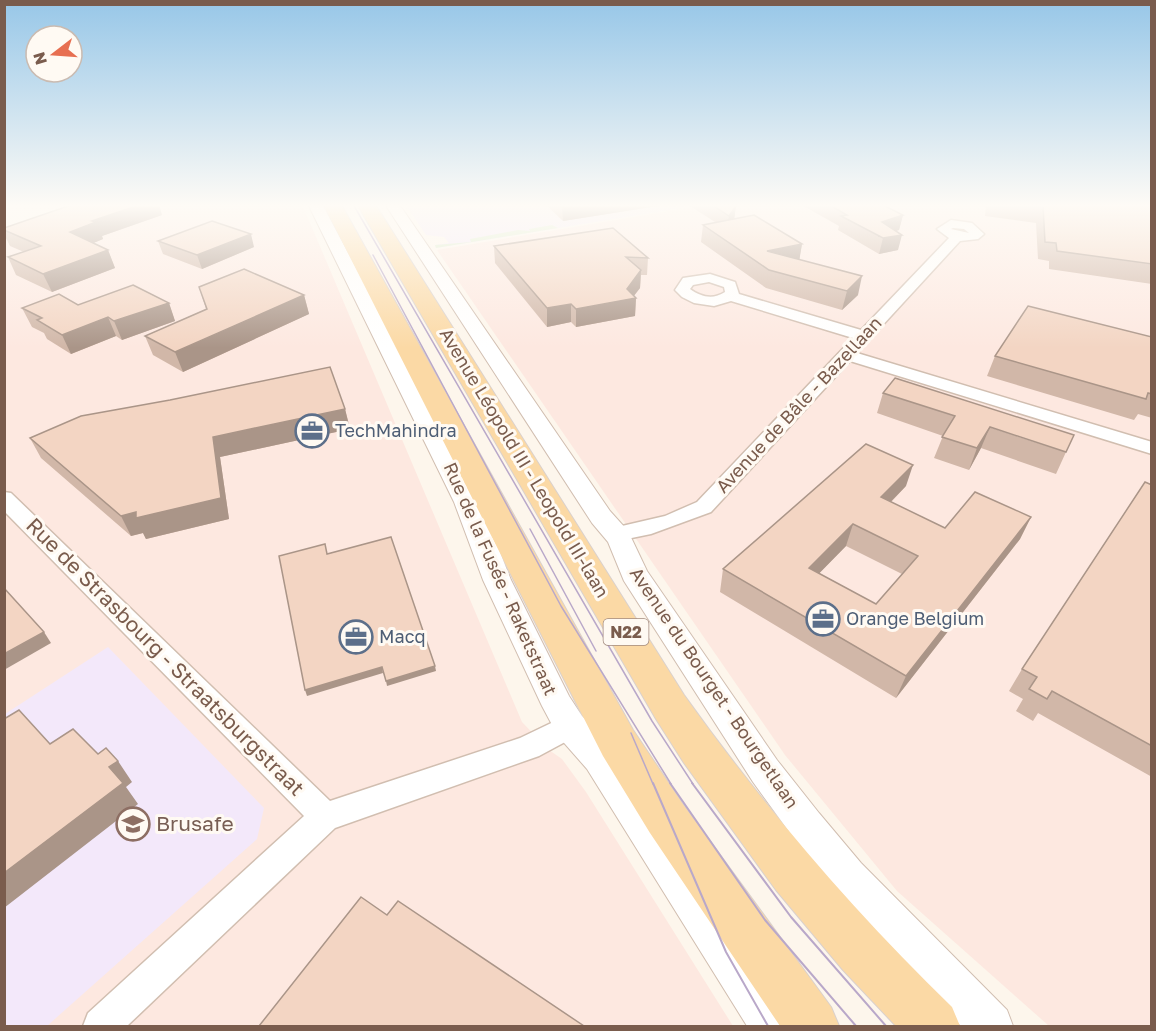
<svg xmlns="http://www.w3.org/2000/svg" width="1156" height="1031" font-family="'Golos Text',sans-serif">
<rect width="100%" height="100%" fill="#fdf6ec"/>
<g fill="#fde8e0">
<polygon points="101,204 302,204 522,722 549,750 562,759 586,792 733,1026 5,1026 4,234"/>
<polygon points="712,204 1083,204 1151,212 1151,1026 1049,1026 897,891 785,755 437,250"/>
</g>
<g fill="#f3e8fa">
<polygon points="405,204 706,204 436,248 435,245 449,243 444,237 426,235"/>
<polygon points="108,647 264,808 257,839 47,1026 5,1026 5,714"/>
</g>
<polygon fill="#d8ecc9" points="552,225 558,228 436,248 435,245 471,242 470,239 518,230 530,231 529,229"/>
<g fill="none" stroke-linecap="round" stroke-linejoin="round">
<defs>
<g id="minor">
<path d="M 951,220 L 972,223 L 984,234 L 978,239 L 960,241 L 857,353 L 1152,442 L 1152,454 L 850,361 L 711,512 L 651,534 L 617,541 L 609,539 L 606,534 L 609,529 L 665,516 L 697,502 L 853,338 L 731,301 L 714,306 L 694,303 L 682,297 L 675,290 L 683,278 L 710,274 L 735,282 L 739,294 L 861,330 L 949,238 L 937,229 ZM 953,228 L 964,229 L 969,233 L 951,229 ZM 709,282 L 724,287 L 725,292 C 713,300 701,297 690,289 L 693,285 Z"/>
<polygon points="4,492 11,493 330,801 520,738 570,714 580,718 584,726 580,734 539,756 335,828 127,1026 83,1026 88,1013 304,816 4,511"/>
</g>
<g id="tertiary">
<polygon points="308,204 322,204 480,502 511,580 569,696 582,716 611,747 788,1010 794,1026 747,1026 587,769 558,736 542,706 483,580 454,502"/>
<polygon points="385,204 399,204 610,511 628,531 647,571 777,760 819,813 861,863 1007,1010 1013,1026 961,1026 833,891 793,837 753,782 624,581 608,542 592,523"/>
</g>
<g id="primary">
<polygon points="323,204 341,204 633,730 682,803 831,1007 839,1026 780,1026 650,833 603,756"/>
<path d="M 357,204 L 375,204 L 684,695 C 764,807 853,911 952,1007 L 960,1026 L 896,1026 L 843,970 L 776,890 L 684,763 L 656,719 Z"/>
</g>
</defs>
<use href="#minor" stroke="#d1beb0" stroke-width="3"/>
<use href="#tertiary" stroke="#d1beb0" stroke-width="2"/>
<use href="#primary" stroke="#dad1cd" stroke-width="2"/>
<use href="#minor" fill="#fff" fill-rule="evenodd"/>
<use href="#tertiary" fill="#fff" fill-rule="evenodd"/>
<use href="#primary" fill="#fbd9a5" fill-rule="evenodd"/>
<g stroke="#b9a8c9" stroke-width="1.5">
<polyline points="353,204 652,721 693,784"/>
<polyline points="373,255 561,606 671,784"/>
<polyline points="530,529 596,651"/>
<polyline points="631,733 653,784"/>
</g>
<g stroke="#b9a8c9" stroke-width="2">
<polyline points="653,783 726,952 768,1026"/>
<polyline points="670,783 765,920 856,1026"/>
<polyline points="692,783 791,917 886,1026"/>
</g>
</g>
<g fill="#d1b7a8" fill-rule="evenodd">
<polygon points="545,204 670,204 563,221"/>
<polygon points="687,204 732,204 736,206 734,219 802,244 799,260 858,295 842,310 766,288 701,242 703,225 715,222"/>
<polygon points="800,204 881,204 903,215 899,230 895,231 898,250 879,254 838,230 839,226"/>
<polygon points="986,204 1152,204 1152,284 1049,269 1049,261 1038,259 1036,223 985,216"/>
<polygon points="162,215 102,236 103,239 93,243 108,250 115,268 52,292 16,275 8,257 24,252 10,246 4,234 4,228"/>
<polygon points="158,241 254,247 202,269 163,254"/>
<polygon points="494,246 648,258 647,275 641,275 640,288 634,296 636,298 635,316 576,327 571,322 547,327 495,263"/>
<polygon points="199,287 304,295 309,314 183,372 153,355 145,336 206,309"/>
<polygon points="169,303 175,321 122,340 116,336 71,354 47,339 44,333 32,327 22,308 78,305"/>
<polygon points="1152,337 1152,418 1138,414 1134,420 987,376 995,356"/>
<polygon points="883,393 1066,452 1056,474 981,448 969,470 934,458 943,436 877,413"/>
<polygon points="345,409 350,429 220,457 229,519 146,539 143,533 131,536 41,458 30,438"/>
<polygon points="1152,485 1152,777 1038,713 1033,721 1016,711 1023,699 1009,691 1022,669"/>
<path d="M 906,486 L 891,502 L 945,528 L 1031,517 L 1020,539 L 896,698 L 720,592 L 723,569 ZM 846,546 L 902,574 L 876,604 L 819,573 Z"/>
</g>
<g fill="#aa9588">
<polygon points="142,204 159,204 162,215 102,236 103,239 77,250 70,232 92,221"/>
<polygon points="579,204 670,204 563,221 562,207"/>
<polygon points="736,206 734,221 727,230 729,216"/>
<polygon points="903,215 899,230 878,237 882,222"/>
<polygon points="251,234 254,247 202,269 197,255"/>
<polygon points="902,235 898,250 879,254 883,238"/>
<polygon points="802,244 799,262 767,251"/>
<polygon points="108,250 115,268 52,292 43,274"/>
<polygon points="641,270 640,288 632,298 636,298 635,316 576,327 576,309 627,289"/>
<polygon points="862,276 858,295 842,310 847,291"/>
<polygon points="304,295 309,314 183,372 175,352"/>
<polygon points="169,303 175,321 122,340 114,321"/>
<polygon points="571,304 571,322 547,327 547,308"/>
<polygon points="108,317 116,336 71,354 62,335"/>
<polygon points="345,409 350,429 220,457 229,519 146,539 143,533 131,536 121,516 213,437"/>
<polygon points="990,427 981,448 969,470 977,448"/>
<polygon points="913,465 906,486 874,519 881,497"/>
<polygon points="1031,517 1020,539 896,698 906,676"/>
<polygon points="853,524 846,546 803,590 809,568"/>
<polygon points="44,632 51,643 4,670 4,654"/>
<polygon points="435,666 436,671 387,686 386,681"/>
<polygon points="382,667 383,673 307,696 305,690"/>
<polygon points="118,761 132,782 126,787 138,804 4,908 4,873 109,767"/>
</g>
<g fill="#f3d5c3" stroke="#aa9588" stroke-width="1.5" fill-rule="evenodd">
<polygon points="74,204 142,204 92,221 96,222 70,232 108,250 43,274 8,257 41,246 4,230 4,228"/>
<polygon points="560,204 579,204 562,207"/>
<polygon points="711,204 732,204 736,206 729,216"/>
<polygon points="828,204 881,204 903,215 882,222 902,235 883,238 841,216 847,215"/>
<polygon points="1027,204 1152,204 1152,264 1057,251 1056,243 1045,242 1043,206"/>
<polygon points="754,215 802,244 767,251 862,276 847,291 769,270 703,225"/>
<polygon points="212,221 251,234 197,255 158,241"/>
<polygon points="613,228 648,258 626,257 641,270 627,289 636,298 576,309 571,304 547,308 494,246"/>
<polygon points="244,269 304,295 175,352 145,336 207,309 199,287"/>
<polygon points="133,285 169,303 114,321 108,317 62,335 37,320 42,318 22,308 59,294 78,305"/>
<polygon points="1028,306 1152,337 1152,394 1148,393 1146,399 995,356"/>
<polygon points="330,367 345,409 213,437 221,498 136,518 136,512 121,516 30,438 81,416 170,400"/>
<polygon points="895,378 1074,435 1066,452 990,427 977,448 942,437 955,416 883,393"/>
<path d="M 866,444 L 913,465 L 881,497 L 945,528 L 975,492 L 1031,517 L 906,676 L 723,569 ZM 853,524 L 918,556 L 876,604 L 809,568 Z"/>
<polygon points="1145,482 1152,485 1152,746 1052,691 1047,699 1029,689 1037,677 1022,669"/>
<polygon points="391,537 435,666 386,681 382,667 305,690 279,556 325,544 327,554"/>
<polygon points="4,588 44,632 4,654"/>
<polygon points="19,710 50,744 73,729 98,754 106,748 118,761 109,767 123,783 4,873 4,719"/>
<polygon points="361,897 387,915 398,901 584,1026 259,1026"/>
</g>
<linearGradient id="sky" x2="0" y2="1"><stop stop-color="#97c7e8"/><stop offset="0.59" stop-color="#fefbf6"/><stop offset="1" stop-color="#fefbf6" stop-opacity="0"/></linearGradient>
<rect width="1156" height="348" fill="url(#sky)"/>
<defs>
<symbol id="office-ring" viewBox="-11 -11 22 22"><circle r="9.5" fill="#fffaf3" stroke="#5c6f8a" stroke-width="1.5"/><path d="M-6-3h4V-5.5h4V-3h4V5H-6ZM-1-4.5V-3h2v-1.5ZM-6 0V1H6V0Z" fill="#5c6f8a"/></symbol>
<symbol id="university-ring" viewBox="-11 -11 22 22"><circle r="9.5" fill="#fffaf3" stroke="#8d6e63" stroke-width="1.5"/><path d="M0-5L7-2L0 1L-7-2ZM-4 1L0 2.5L4 1V4Q0 6-4 4Z" fill="#8d6e63"/></symbol>
</defs>
<g fill-rule="evenodd">
<use href="#office-ring" x="293" y="412" width="38" height="38"/>
<use href="#office-ring" x="804" y="600" width="38" height="38"/>
<use href="#office-ring" x="337" y="618" width="38" height="38"/>
<use href="#university-ring" x="114" y="805" width="38" height="38"/>
</g>
<g text-anchor="middle" stroke-width="6" stroke-linejoin="round" paint-order="stroke">
<rect fill="#fffaf3" stroke="#a28b7f" stroke-width="1.5" x="603.5" y="619" width="45" height="26" rx="4.5"/>
<g font-size="16" font-weight="bold" fill="#7a5c4d">
<text x="626" y="638">N22</text>
</g>
<g font-size="18" fill="#7a5c4d" stroke="#fffaf3">
<text transform="translate(799 405) rotate(-47)" y="6">Avenue de Bâle - Bazellaan</text>
<text transform="translate(524 463) rotate(59)" y="6">Avenue Léopold III - Leopold III-laan</text>
<text transform="translate(500 579) rotate(66)" y="6">Rue de la Fusée - Raketstraat</text>
<text transform="translate(714 688) rotate(56)" y="6">Avenue du Bourget - Bourgetlaan</text>
</g>
<g font-size="18" fill="#4e5e75" stroke="#fffaf3" text-anchor="start">
<text x="335" y="437">TechMahindra</text>
<text x="846" y="625">Orange Belgium</text>
<text x="379" y="643">Macq</text>
</g>
<g font-size="21" fill="#7a5c4d" stroke="#fffaf3">
<text transform="translate(165 657) rotate(45)" y="7">Rue de Strasbourg - Straatsburgstraat</text>
</g>
<g font-size="21" fill="#785e54" stroke="#fffaf3" text-anchor="start">
<text x="156" y="831">Brusafe</text>
</g>
</g>
<rect width="1156" height="1031" fill="none" stroke="#7a5c4d" stroke-width="12"/>
<g transform="translate(54 54) rotate(253)"><circle r="28" fill="#fffaf3" stroke="#cabbb1" stroke-width="1.5"/>
<path d="M0-4.5L10 22L0 15L-10 22Z" fill="#e76f51"/>
<text y="-9" font-size="16" font-weight="bold" text-anchor="middle" fill="#7a5c4d">N</text>
</g>
</svg>
